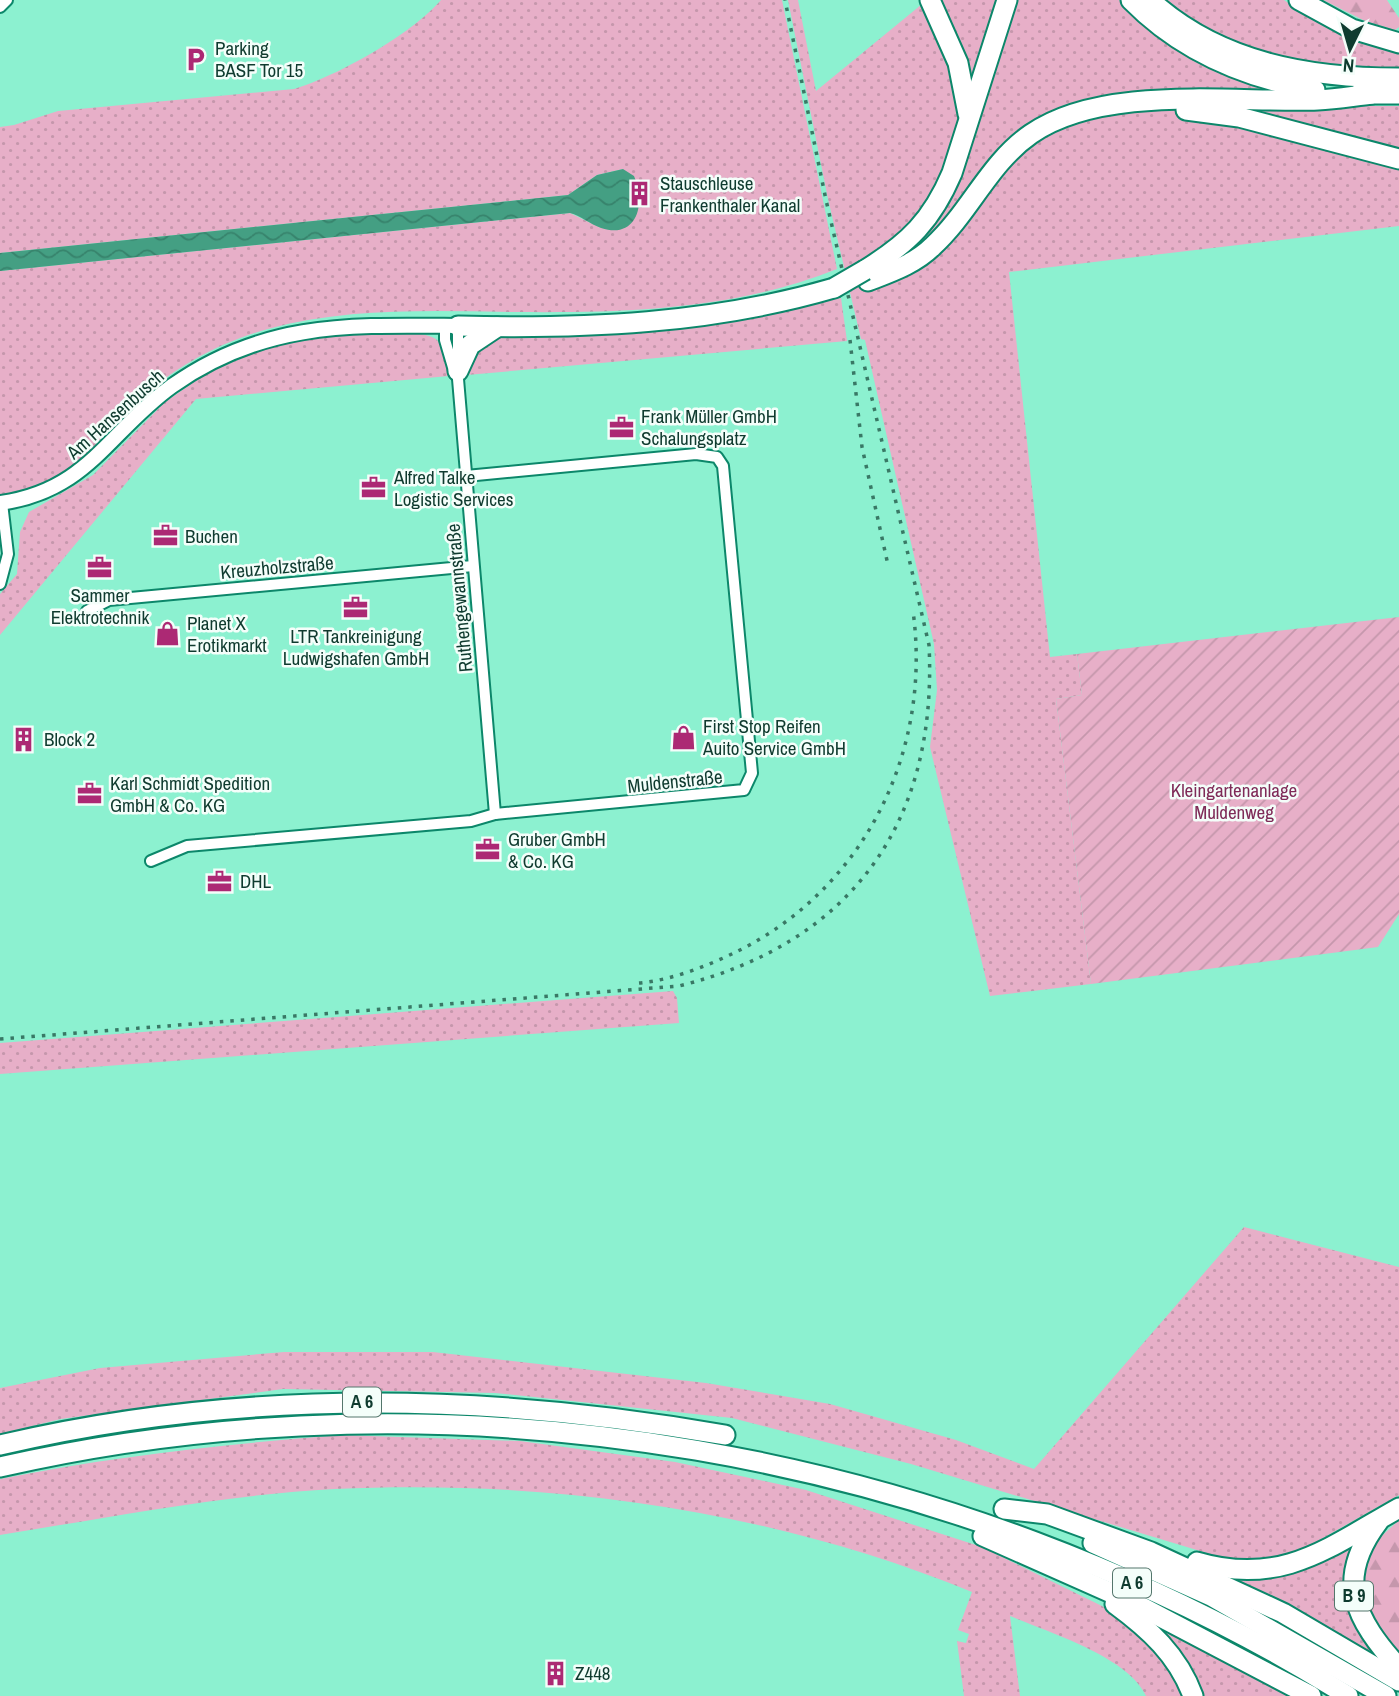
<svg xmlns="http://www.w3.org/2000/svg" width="1399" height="1696" font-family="'Archivo Narrow',sans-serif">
<defs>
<pattern id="grass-dots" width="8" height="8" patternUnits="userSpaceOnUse" patternTransform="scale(1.75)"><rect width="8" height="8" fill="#e7afc8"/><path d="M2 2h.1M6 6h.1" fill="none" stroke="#c597ac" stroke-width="1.8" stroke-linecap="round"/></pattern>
<pattern id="forest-firs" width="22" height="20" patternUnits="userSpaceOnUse" patternTransform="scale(1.75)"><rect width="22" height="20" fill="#e7afc8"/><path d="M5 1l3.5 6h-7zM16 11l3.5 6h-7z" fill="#c597ac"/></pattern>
<pattern id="garden-furrows" width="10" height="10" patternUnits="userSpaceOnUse" patternTransform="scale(1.75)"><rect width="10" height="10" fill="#e7afc8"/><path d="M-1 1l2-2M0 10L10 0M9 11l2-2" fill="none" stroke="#c597ac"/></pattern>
<pattern id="water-waves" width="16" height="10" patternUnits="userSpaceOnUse" patternTransform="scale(1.75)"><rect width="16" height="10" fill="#449f83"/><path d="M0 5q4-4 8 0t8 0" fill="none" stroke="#37836c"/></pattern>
</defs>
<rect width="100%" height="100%" fill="#8cf1d0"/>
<g fill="url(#grass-dots)">
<path d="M 441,0 L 782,0 L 837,269 C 735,310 624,313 515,312 C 432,311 349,307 268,329 C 220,342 172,368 136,403 C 87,449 74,484 0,495 L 0,271 L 570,213 L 601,228 L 623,169 L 597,175 L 568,195 L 0,253 L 0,127 L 14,125 L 58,111 L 294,89 C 337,76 411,35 441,0 Z"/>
<polygon points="788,0 798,0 816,91 927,0 1119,0 1169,44 1215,68 1261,86 1261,106 1399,106 1399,226 1009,272 1050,657 1077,654 1082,695 1056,699 1091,984 990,996 930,747 937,690 934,644 865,340 861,339 828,199"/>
<path d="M 1167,0 L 1284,0 L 1307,16 L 1354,39 L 1399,52 L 1399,69 C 1308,65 1241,60 1167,0 Z"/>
<polygon points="841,298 847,341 467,375 474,345 502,336 556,336 654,330"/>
<path d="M 344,333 C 364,333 423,328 437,340 C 446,349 448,364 449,376 L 196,399 L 0,635 L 0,594 L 17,574 L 20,532 L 29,512 L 93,475 L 165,402 L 207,373 L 265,348 Z"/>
<polygon points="673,991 677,998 679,1023 0,1074 0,1043"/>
<polygon points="1244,1227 1399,1267 1399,1495 1293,1555 1230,1560 911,1464 732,1418 495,1393 283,1389 61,1419 0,1434 0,1388 100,1368 284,1352 433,1352 706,1383 830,1404 956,1440 1034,1469"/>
<path d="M 342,1435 L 520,1441 L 675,1462 L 806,1490 L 982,1547 L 1102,1606 L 1138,1633 L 1170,1665 L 1184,1696 L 1146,1696 C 1129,1657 1048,1632 1010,1616 L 1020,1696 L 964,1696 L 957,1641 L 966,1643 L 969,1634 L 958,1630 L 972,1592 C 771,1510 551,1479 335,1489 C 223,1495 111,1517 0,1535 L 0,1479 C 113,1456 227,1444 342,1435 Z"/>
<polygon points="1357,1537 1353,1556 1375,1655 1229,1577"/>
<polygon points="1153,1621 1295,1696 1198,1696"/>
</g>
<g fill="url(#forest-firs)">
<polygon points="1323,0 1387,0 1399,18 1399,27 1395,30 1365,21"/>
<polygon points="1399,1520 1399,1651 1376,1628 1360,1582 1373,1544"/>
</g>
<polygon fill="url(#garden-furrows)" points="1399,617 1399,914 1378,947 1091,984 1056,699 1082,695 1077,654"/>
<path fill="url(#water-waves)" d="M 623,169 L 634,176 C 646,202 638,240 601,228 C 590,224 581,216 570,213 L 0,271 L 0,253 L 568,195 L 597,175 Z"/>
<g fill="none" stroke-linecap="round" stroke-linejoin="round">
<defs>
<g id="street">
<polyline points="0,7 7,0"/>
<polyline points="445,326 445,340 455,374"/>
<polyline points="458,326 458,379 495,814"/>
<polyline points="0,584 8,554 2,503"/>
<polyline points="87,611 109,600 473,566"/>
<polyline points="151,861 187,846 471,821 495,814 744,790 752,773 723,466 717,457 696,454 466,476"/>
</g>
<path id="secondary" d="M 0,503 C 88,491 108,432 172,386 C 264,321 351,325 458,326"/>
<g id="highway">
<polyline points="930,0 958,63 968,114"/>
<path d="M 1131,0 C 1181,51 1245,78 1315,90"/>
<path d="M 1150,0 C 1219,63 1309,78 1399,78"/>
<polyline points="1299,0 1352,29 1399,43"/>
<polyline points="1359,94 1399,94"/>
<polyline points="1186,110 1239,117 1399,159"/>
<path d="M 865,270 C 909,243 932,220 952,173 L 1007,0"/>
<path d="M 868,281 C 891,272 915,264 933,246 C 970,212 989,163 1031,134 C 1103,84 1234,103 1318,100 C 1336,99 1354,96 1372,94"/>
<path d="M 458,326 C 585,329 711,324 834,288"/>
<polyline points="458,371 470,345 497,327"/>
<path d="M 0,1445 C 238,1389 486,1393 725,1435"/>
<path d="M 0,1467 C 454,1363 954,1450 1348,1696"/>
<polyline points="1004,1509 1047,1514 1151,1552 1283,1613 1399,1681"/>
<path d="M 1378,1522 C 1334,1580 1355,1619 1399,1668"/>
<polyline points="983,1536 1134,1603 1311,1696"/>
<polyline points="1093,1543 1211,1596 1386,1696"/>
<path d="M 1197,1562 C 1282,1587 1329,1547 1399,1508"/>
<path d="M 1115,1604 C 1149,1629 1178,1655 1193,1696"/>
</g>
</defs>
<use href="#street" stroke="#0c876a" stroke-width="14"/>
<use href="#secondary" stroke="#0c876a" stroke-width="18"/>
<use href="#highway" stroke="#0c876a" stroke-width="23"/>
<use href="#street" stroke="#fff" stroke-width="10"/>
<use href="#secondary" stroke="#fff" stroke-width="14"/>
<use href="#highway" stroke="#fff" stroke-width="19"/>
<g stroke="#397865" stroke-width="3.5" stroke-dasharray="3.5 7" stroke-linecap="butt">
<polyline points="850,340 862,447 888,565"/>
<path d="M 639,983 C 673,980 710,965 740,950 C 866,886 932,750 913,611"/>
<path d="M 0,1039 L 679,986 C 852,943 938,822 929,645 L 826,200 L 785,0"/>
</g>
<defs>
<polyline id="highway-bridge" points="834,288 865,270"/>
</defs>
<use href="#highway-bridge" stroke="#0c876a" stroke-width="23" stroke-linecap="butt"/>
<use href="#highway-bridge" stroke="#fff" stroke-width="19"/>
</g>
<defs>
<symbol id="parking-bare" viewBox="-9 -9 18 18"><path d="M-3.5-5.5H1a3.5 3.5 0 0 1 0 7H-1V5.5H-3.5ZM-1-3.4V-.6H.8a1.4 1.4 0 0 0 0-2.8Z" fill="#ac2974" stroke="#f4fefa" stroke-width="2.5" paint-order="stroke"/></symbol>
<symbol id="building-bare" viewBox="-9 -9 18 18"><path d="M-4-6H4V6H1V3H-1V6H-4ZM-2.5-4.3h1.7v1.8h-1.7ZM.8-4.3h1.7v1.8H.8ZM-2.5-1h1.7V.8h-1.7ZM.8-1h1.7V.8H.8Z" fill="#ac2974" stroke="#f4fefa" stroke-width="2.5" paint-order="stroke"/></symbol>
<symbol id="office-bare" viewBox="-9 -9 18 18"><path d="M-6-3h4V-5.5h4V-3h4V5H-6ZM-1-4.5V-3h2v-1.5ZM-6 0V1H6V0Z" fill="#ac2974" stroke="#f4fefa" stroke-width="2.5" paint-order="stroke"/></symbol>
<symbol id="shop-bare" viewBox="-9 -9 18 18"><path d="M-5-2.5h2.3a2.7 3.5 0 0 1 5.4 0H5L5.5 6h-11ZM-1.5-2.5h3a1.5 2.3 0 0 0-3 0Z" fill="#ac2974" stroke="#f4fefa" stroke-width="2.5" paint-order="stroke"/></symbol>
</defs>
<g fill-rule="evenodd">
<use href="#parking-bare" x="178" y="42" width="35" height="35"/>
<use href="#building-bare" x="622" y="176" width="35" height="35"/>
<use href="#office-bare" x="604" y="410" width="35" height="35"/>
<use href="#office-bare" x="356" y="470" width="35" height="35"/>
<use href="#office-bare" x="148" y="518" width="35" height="35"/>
<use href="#office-bare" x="82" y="550" width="35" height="35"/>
<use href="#office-bare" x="338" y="590" width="35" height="35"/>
<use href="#shop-bare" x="150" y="616" width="35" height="35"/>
<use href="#shop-bare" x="666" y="720" width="35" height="35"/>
<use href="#building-bare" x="6" y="722" width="35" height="35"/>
<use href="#office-bare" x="72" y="776" width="35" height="35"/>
<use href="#office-bare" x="470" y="832" width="35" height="35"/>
<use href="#office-bare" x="202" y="864" width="35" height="35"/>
<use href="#building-bare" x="538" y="1656" width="35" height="35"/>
</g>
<g text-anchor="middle" stroke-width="5" stroke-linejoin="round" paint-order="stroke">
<g fill="#f4fefa" stroke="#54766c" stroke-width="2">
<rect x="343" y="1387.5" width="38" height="29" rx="5"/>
<rect x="1113" y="1568.5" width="38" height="29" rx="5"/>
<rect x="1335" y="1581.5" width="38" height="29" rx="5"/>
</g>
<g font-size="18" font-weight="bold" fill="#0f3b2f">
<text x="362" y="1408">A 6</text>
<text x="1132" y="1589">A 6</text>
<text x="1354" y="1602">B 9</text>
</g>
<g font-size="19" fill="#0f3b2f" stroke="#f4fefa" text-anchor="start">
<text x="215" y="55">Parking<tspan x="215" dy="22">BASF Tor 15</tspan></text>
<text x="660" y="190">Stauschleuse<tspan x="660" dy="22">Frankenthaler Kanal</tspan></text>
<text x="641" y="423">Frank Müller GmbH<tspan x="641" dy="22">Schalungsplatz</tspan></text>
<text x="394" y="484">Alfred Talke<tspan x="394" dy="22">Logistic Services</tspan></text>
<text x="185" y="543">Buchen</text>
<text x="100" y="602" text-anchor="middle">Sammer<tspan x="100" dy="22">Elektrotechnik</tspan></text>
<text x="187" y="630">Planet X<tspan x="187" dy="22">Erotikmarkt</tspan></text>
<text x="356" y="643" text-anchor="middle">LTR Tankreinigung<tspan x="356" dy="22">Ludwigshafen GmbH</tspan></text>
<text x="703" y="733">First Stop Reifen<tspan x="703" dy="22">Auito Service GmbH</tspan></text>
<text x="44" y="746">Block 2</text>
<text x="110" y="790">Karl Schmidt Spedition<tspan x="110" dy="22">GmbH &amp; Co. KG</tspan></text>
<text x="508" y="846">Gruber GmbH<tspan x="508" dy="22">&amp; Co. KG</tspan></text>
<text x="240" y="888">DHL</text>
<text x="575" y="1680">Z448</text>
</g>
<g font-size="19" fill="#0f3b2f" stroke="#f4fefa">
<text transform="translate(115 414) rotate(-42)" y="7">Am Hansenbusch</text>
<text transform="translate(277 567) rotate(-5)" y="7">Kreuzholzstraße</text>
<text transform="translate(459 598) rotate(-95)" y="7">Ruthengewannstraße</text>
<text transform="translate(675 781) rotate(-6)" y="7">Muldenstraße</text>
</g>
<g font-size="19" fill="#7f2b58" stroke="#f4fefa">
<text x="1234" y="797">Kleingartenanlage<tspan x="1234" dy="22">Muldenweg</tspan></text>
</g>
</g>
<g transform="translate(1350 49) rotate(185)" stroke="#f4fefa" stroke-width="5" paint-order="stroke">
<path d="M0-5L12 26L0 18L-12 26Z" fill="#0f3b2f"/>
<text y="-10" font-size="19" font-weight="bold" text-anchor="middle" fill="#0f3b2f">N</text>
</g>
</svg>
